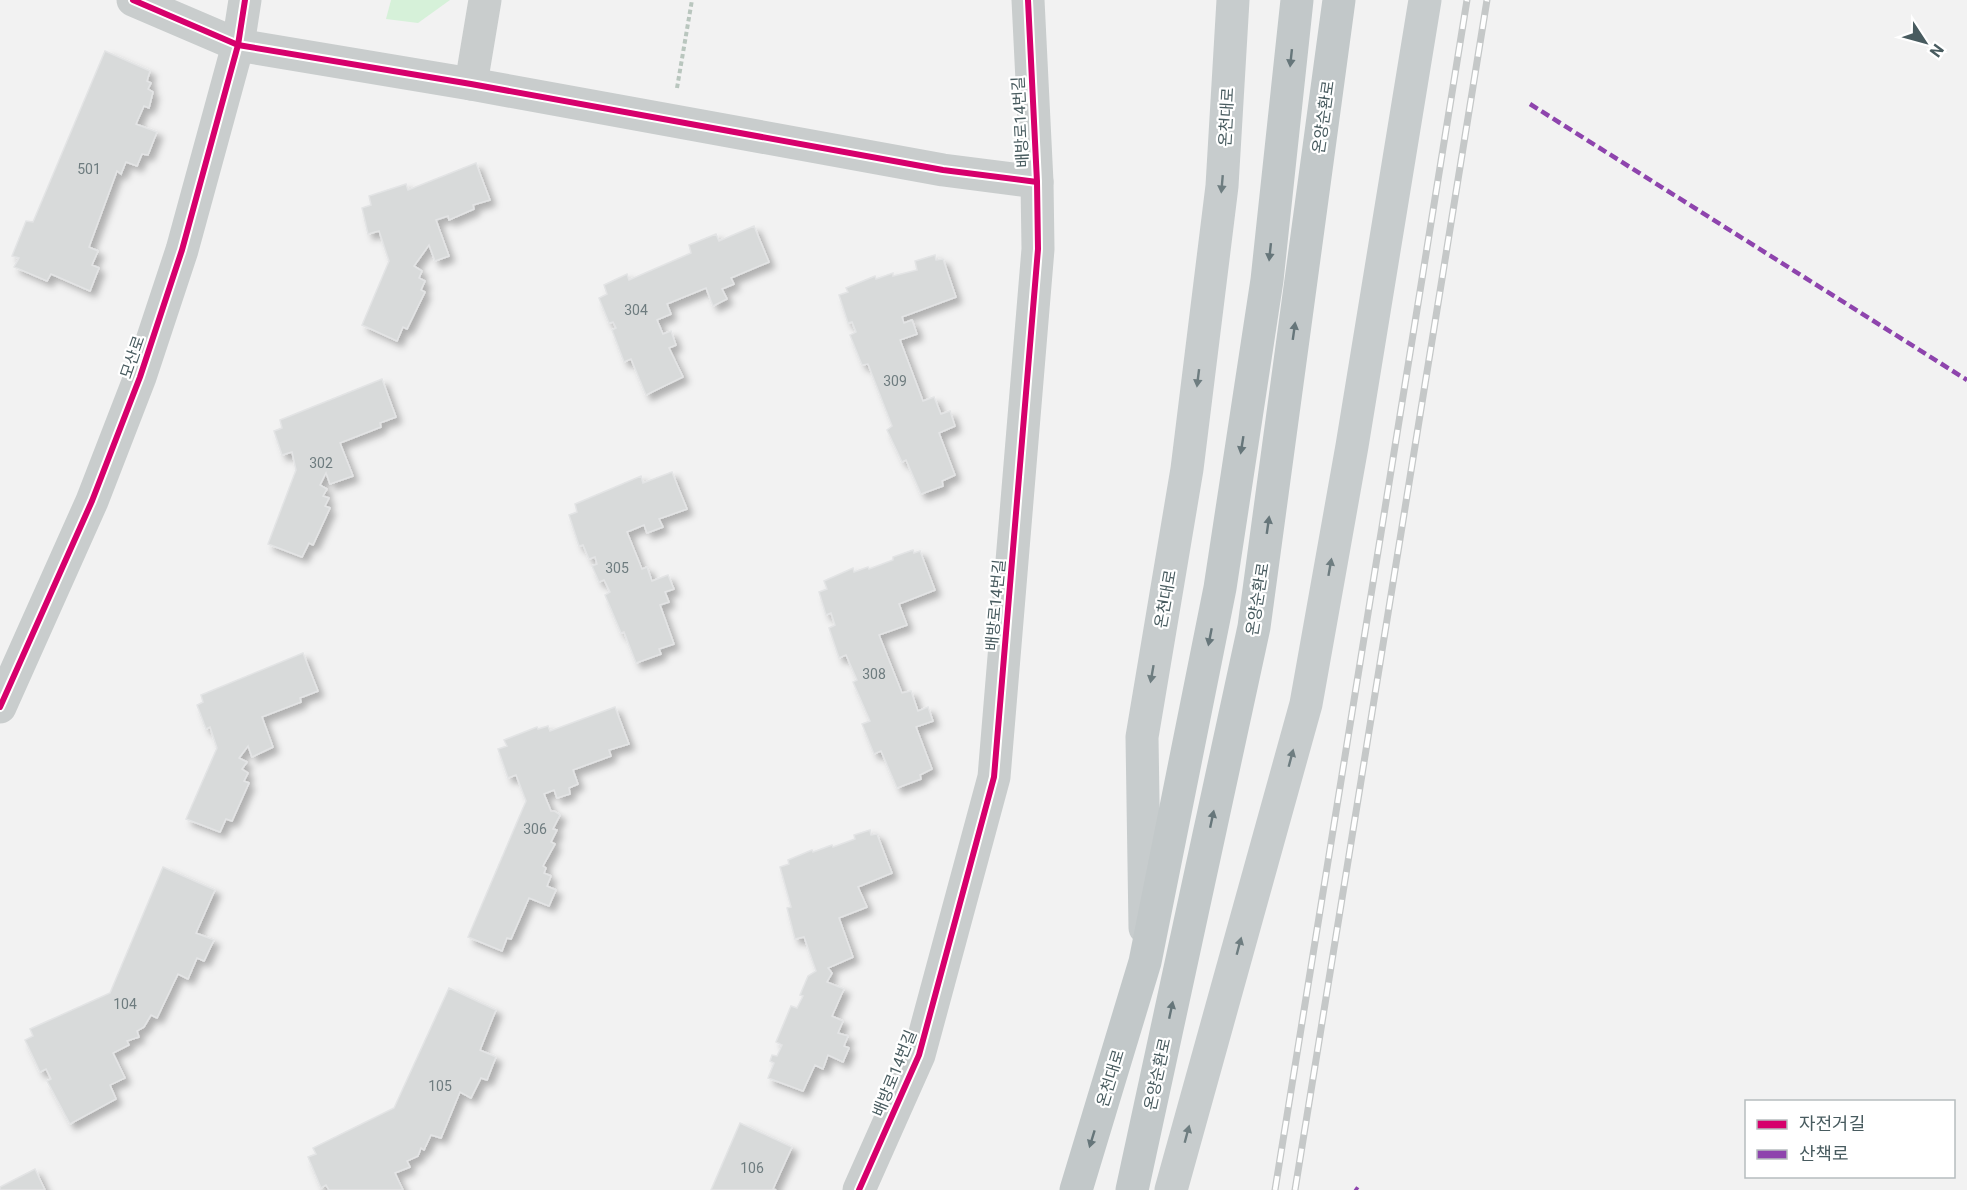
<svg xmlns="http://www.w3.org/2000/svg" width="1967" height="1190" font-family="Roboto,'Noto Sans KR',sans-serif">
<defs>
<filter id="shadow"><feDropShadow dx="5.5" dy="5.5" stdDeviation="3" flood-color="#0004"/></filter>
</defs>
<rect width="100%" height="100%" fill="#f2f2f2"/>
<polygon fill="#d6f1d9" points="391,0 450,0 418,23 386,19"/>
<g fill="#d8dada" stroke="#e3e4e5" stroke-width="1.5" filter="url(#shadow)">
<polygon points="105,51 150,71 147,81 151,83 148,89 153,92 149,108 144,106 136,124 157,132 148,155 142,154 137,166 126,162 121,174 117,171 89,247 98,251 92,265 99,268 90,291 51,274 47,281 14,267 19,258 12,256 26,221 33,222"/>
<polygon points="476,163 490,200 473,205 474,209 449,220 448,216 436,220 449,256 435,261 429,245 414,266 422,271 419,278 425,281 421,290 425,292 407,329 403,327 397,341 362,325 389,261 379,231 368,234 362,208 371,205 369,196 406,184 408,190"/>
<polygon points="754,226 769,262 731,278 734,284 722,289 727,299 713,306 706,288 667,304 671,314 657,320 663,334 671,331 676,345 669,348 683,377 646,395 631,359 624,362 612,330 616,328 613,322 609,323 599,298 607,294 604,285 627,274 629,280 691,253 689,245 716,234 719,241"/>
<polygon points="935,255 936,260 943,259 956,297 902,317 904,323 912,320 917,334 900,340 923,401 934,397 941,414 950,411 955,426 939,433 955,475 942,481 943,486 921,494 906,460 902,462 887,430 892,426 868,364 862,365 850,335 856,332 852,322 848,323 839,295 848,292 846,288 875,276 876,279 893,273 893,276 917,270 915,261"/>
<polygon points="382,379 396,417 380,423 381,427 340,443 353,476 330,484 326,473 320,485 327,489 323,496 329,498 325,506 330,508 313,545 309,543 302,557 268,544 296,470 292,452 282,455 274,431 282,428 280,420"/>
<polygon points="672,472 687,509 659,519 663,527 647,533 644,525 627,532 642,569 647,567 652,581 668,575 674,589 665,592 669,602 660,605 674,644 659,649 661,654 636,663 624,632 621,633 605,595 610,592 604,580 599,582 592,566 597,564 595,557 589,559 583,545 579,546 569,515 577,512 575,504 641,476 643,483"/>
<polygon points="913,550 914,553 920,551 935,590 899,604 907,625 879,635 902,693 911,691 918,711 928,707 933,721 916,727 932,769 920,775 921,779 897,788 881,751 874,754 862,724 870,721 853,682 857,680 846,655 839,658 829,628 835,625 831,613 826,615 819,592 827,589 824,581 853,568 854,572 868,567 869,569 893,560 893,557"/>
<polygon points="303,653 318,691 300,698 301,702 262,717 273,747 252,757 248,746 239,758 247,762 242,769 248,773 244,781 249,783 232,821 226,819 220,832 186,819 217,748 210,727 206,729 197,705 203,702 201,695"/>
<polygon points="615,707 629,744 609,750 611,756 573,770 578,784 569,788 570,794 557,798 554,790 544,794 551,811 554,811 560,815 553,829 557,830 551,842 555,844 543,866 546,868 544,873 551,876 547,886 556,890 549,906 529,898 511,939 507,938 502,951 468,937 526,801 516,775 508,778 498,749 507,746 504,740 537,727 538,729 548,726 550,731"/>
<polygon points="870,830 871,835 877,834 892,873 858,887 867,907 839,918 853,957 828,968 832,973 827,982 844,989 832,1016 843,1021 838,1033 848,1036 844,1046 849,1048 843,1062 828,1055 823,1069 815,1065 803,1091 768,1078 774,1063 770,1061 772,1055 777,1056 782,1045 776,1042 791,1006 797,1008 803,996 800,995 808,976 816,971 804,937 795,939 787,908 791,907 780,867 789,864 788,860 812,850 813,852 832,845 833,847 855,839 854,835"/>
<polygon points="163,867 215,890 196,933 214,940 204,961 197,958 188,979 178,974 157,1018 151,1015 144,1027 137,1031 139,1037 127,1041 129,1045 113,1053 125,1078 110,1085 116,1099 70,1124 47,1081 51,1079 46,1069 40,1072 25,1040 33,1036 30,1029 110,993"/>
<polygon points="449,988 496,1010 480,1050 496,1057 487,1080 481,1078 471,1098 460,1092 441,1138 431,1135 424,1150 421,1148 418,1156 407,1161 410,1167 395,1173 403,1190 329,1190 326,1185 321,1188 308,1157 316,1154 313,1148 394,1108"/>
<polygon points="740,1123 792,1147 773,1189 776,1190 711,1190"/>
<polygon points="35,1169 45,1190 0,1190 0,1187"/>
</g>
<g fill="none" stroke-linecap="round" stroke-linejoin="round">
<polyline stroke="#b9c6be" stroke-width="4" stroke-dasharray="4.5 3" stroke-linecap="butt" points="677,88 692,0"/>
<g stroke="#c9cdcd" stroke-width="33">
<polyline points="133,0 238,45 471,84 943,170 1037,182"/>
<polyline points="471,84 485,0"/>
<polyline points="859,1190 919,1055 994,777 1038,249 1037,182 1028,0"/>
</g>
<polyline stroke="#c9cdcd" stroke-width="33" points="0,707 92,501 140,377 182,250 238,45 245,0"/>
<g stroke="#c7cccd" stroke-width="33">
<polyline points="1145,928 1142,737 1187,469 1222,186 1233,0"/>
<polyline points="1171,1190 1306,704 1352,446 1425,0"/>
</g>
<g stroke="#c2c8c9" stroke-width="33">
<polyline points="1076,1190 1145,962 1220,588 1267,280 1297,0"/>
<polyline points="1132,1190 1254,627 1339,0"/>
</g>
<defs>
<g id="rail">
<polyline points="1275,1190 1467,0"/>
<polyline points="1295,1190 1487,0"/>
</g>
</defs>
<use href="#rail" stroke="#c5c8c8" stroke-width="7"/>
<use href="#rail" stroke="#fff" stroke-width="4.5" stroke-dasharray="14" stroke-linecap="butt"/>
<g stroke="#8e44ad" stroke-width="4.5" stroke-dasharray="9 4.5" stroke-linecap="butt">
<polyline points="1530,104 1967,380"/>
<polyline points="1355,1188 1358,1190"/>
</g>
<defs>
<g id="cycleway">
<polyline points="133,0 238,45 471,84 943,170 1037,182"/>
<polyline points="0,707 92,501 140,377 182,250 238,45 245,0"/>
<polyline points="859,1190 919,1055 994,777 1038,249 1037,182 1028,0"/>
</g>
</defs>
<use href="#cycleway" stroke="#fff" stroke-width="10"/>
<use href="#cycleway" stroke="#d6006c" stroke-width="6"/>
</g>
<defs><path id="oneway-solid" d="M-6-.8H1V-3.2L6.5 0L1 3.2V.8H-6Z" transform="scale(1.5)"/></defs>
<g fill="#66767a">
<use href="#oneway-solid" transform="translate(1291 58) rotate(96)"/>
<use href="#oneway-solid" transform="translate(1270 252) rotate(96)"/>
<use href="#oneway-solid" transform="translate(1294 331) rotate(-82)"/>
<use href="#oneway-solid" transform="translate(1242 445) rotate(99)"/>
<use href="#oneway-solid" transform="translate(1268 525) rotate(-82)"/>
<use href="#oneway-solid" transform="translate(1210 637) rotate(101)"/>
<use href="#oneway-solid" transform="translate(1212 819) rotate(-78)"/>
<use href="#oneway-solid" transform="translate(1171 1010) rotate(-78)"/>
<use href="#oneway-solid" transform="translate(1092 1139) rotate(107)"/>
</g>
<g fill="#6e7d80">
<use href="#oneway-solid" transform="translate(1222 184) rotate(95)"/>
<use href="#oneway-solid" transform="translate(1198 378) rotate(97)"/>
<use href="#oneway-solid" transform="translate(1330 567) rotate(-80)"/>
<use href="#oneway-solid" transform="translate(1152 674) rotate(100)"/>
<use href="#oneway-solid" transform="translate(1291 758) rotate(-75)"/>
<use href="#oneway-solid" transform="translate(1239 946) rotate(-75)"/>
<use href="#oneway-solid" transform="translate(1187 1134) rotate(-75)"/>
</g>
<g text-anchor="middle" stroke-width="4.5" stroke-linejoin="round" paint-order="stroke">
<g font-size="14" fill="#6e7c7f">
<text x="89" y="174">501</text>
<text x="636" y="315">304</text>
<text x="895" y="386">309</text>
<text x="321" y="468">302</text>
<text x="617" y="573">305</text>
<text x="874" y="679">308</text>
<text x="535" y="834">306</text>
<text x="125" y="1009">104</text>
<text x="440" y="1091">105</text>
<text x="752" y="1173">106</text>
</g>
<g font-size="16" fill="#485b5f" stroke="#fff">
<text transform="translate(1226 117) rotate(-87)" y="6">온천대로</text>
<text transform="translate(1323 117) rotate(-82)" y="6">온양순환로</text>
<text transform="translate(1020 122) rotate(-93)" y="6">배방로14번길</text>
<text transform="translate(132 357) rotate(-71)" y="6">모산로</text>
<text transform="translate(1165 599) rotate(-80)" y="6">온천대로</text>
<text transform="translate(1257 599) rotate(-81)" y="6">온양순환로</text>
<text transform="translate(995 605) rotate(-85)" y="6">배방로14번길</text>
<text transform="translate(894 1073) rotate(-68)" y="6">배방로14번길</text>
<text transform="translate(1157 1074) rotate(-78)" y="6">온양순환로</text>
<text transform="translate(1110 1078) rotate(-73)" y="6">온천대로</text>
</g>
</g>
<rect x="1745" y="1100" width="210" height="78" fill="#ffffff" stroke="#b6bdbf" stroke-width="1.5"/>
<rect x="1757" y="1120" width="30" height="9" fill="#d6006c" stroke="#b6bdbf" stroke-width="1.5"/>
<text x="1799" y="1130" font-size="18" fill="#485b5f">자전거길</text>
<rect x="1757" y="1150" width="30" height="9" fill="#8e44ad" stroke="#b6bdbf" stroke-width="1.5"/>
<text x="1799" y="1160" font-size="18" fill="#485b5f">산책로</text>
<g transform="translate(1925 42) rotate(126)" stroke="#ffffff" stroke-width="4.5" paint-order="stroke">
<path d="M0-4.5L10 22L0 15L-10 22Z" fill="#485b5f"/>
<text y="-9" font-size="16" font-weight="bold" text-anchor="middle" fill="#485b5f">N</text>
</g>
</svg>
